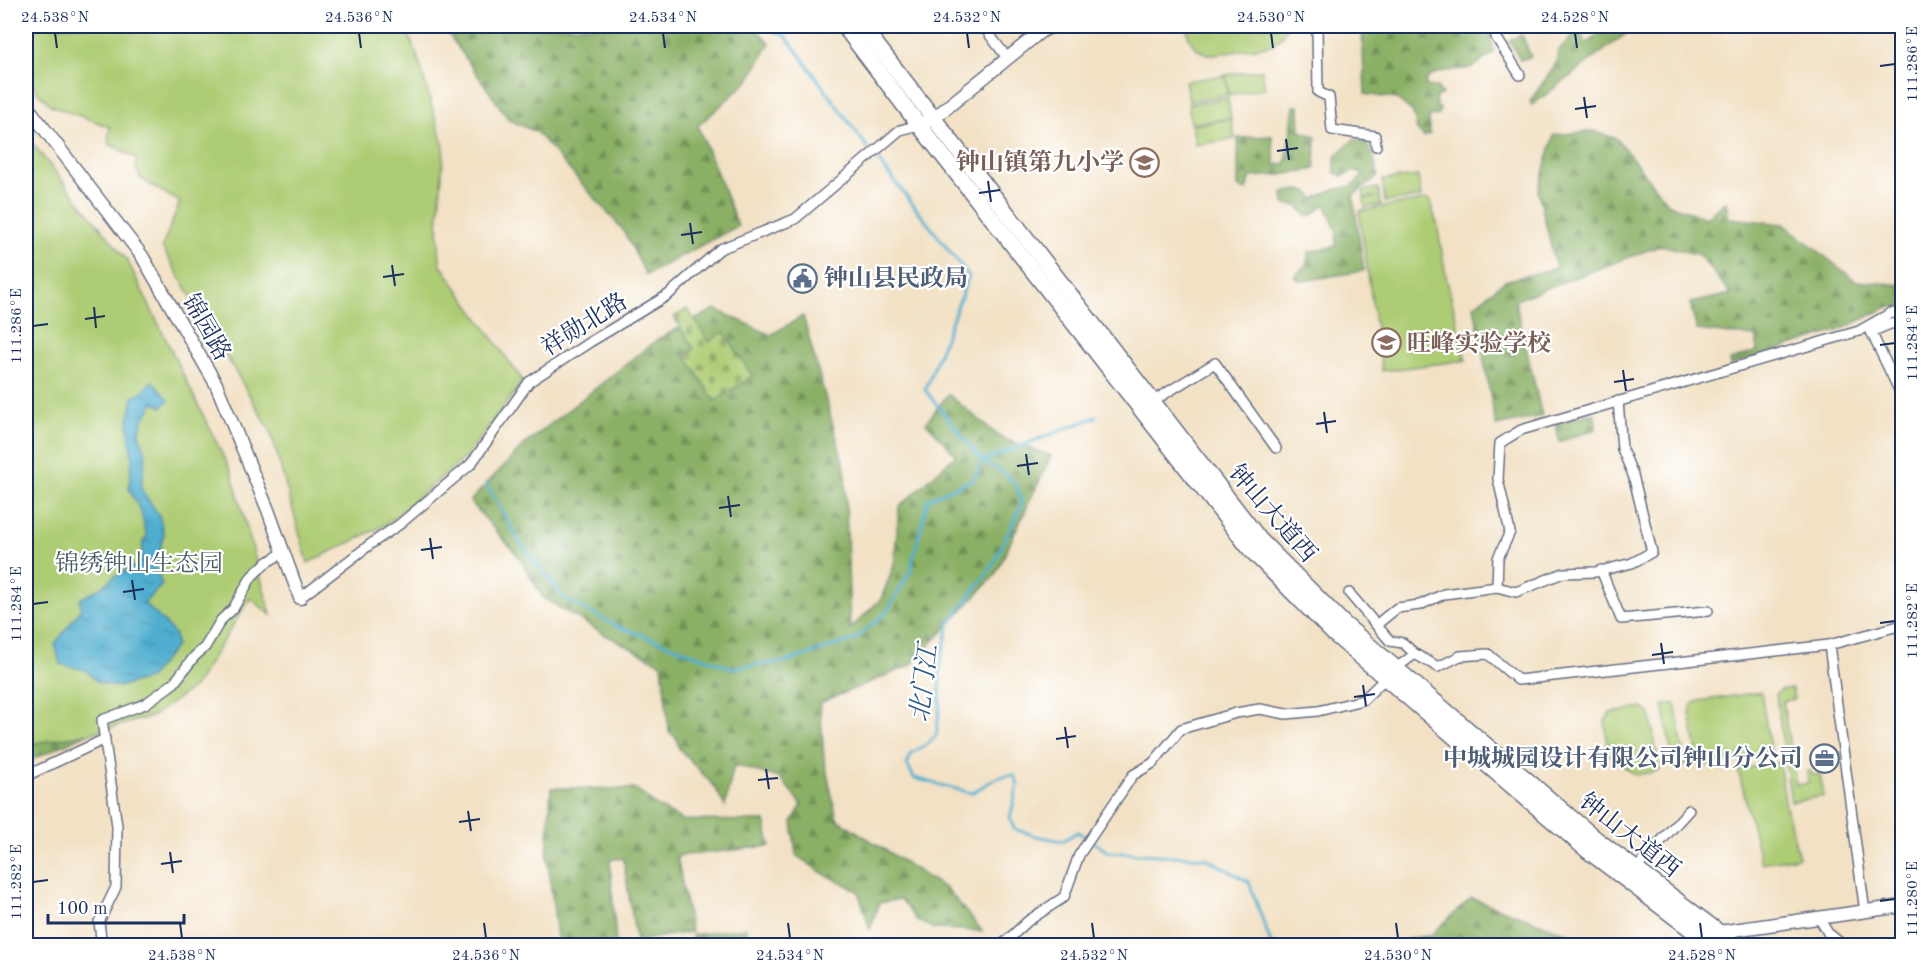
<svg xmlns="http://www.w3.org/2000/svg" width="1928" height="971" font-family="'Old Standard TT','Noto Serif SC',serif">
<defs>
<pattern id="forest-firs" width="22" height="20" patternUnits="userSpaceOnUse" patternTransform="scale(1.5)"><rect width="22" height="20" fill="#8ab065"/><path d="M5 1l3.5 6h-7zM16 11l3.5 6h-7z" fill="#709056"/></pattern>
<pattern id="cemetery-stones" width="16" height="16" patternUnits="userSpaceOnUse" patternTransform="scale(1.5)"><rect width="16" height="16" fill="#aecc73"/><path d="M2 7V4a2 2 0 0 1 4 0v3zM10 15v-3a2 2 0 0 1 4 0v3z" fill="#8da662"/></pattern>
<pattern id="water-ripples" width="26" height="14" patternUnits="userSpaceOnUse" patternTransform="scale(1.5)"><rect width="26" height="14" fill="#50aecf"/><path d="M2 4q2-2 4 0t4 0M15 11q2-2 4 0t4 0" fill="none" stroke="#428eab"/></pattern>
</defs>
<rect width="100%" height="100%" fill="#fff"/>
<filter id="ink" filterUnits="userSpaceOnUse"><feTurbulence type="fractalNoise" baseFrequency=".0167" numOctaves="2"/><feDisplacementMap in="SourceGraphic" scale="12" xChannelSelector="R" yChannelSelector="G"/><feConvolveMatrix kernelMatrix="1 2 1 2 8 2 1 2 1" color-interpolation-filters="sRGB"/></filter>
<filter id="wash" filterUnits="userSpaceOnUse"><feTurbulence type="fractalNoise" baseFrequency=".008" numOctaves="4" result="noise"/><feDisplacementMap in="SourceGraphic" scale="24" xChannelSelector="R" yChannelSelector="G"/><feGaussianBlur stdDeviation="1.35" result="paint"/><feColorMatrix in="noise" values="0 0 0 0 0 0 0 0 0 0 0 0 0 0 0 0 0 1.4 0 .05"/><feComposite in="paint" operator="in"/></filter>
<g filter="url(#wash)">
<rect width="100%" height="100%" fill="#f2e1c4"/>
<g fill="#aecc73" stroke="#647e68" stroke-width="1.5">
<polygon points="26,26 405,26 417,55 444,147 438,227 440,264 523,381 465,458 385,525 308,563 270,430 162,247 180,202 141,179 136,168 137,159 108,143 110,127 50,105 26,79"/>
<path d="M 1187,26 L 1288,26 L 1280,39 L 1272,45 C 1259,47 1217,56 1207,54 C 1193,50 1187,38 1187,26 Z"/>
<polygon points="1262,70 1265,89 1229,95 1226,75"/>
<polygon points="1225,75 1228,95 1189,101 1185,81"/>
<polygon points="1228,98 1231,118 1191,124 1188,104"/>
<polygon points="1231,119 1235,139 1195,145 1192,125"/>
<polygon points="26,136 127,260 232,474 271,615 250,598 194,687 153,716 87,734 36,743 26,743"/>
<polygon points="1418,176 1421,197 1385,202 1382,180"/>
<polygon points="1378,188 1381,205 1365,207 1364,199 1376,197 1364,198 1363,191"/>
<polygon points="1429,199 1437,224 1446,276 1466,360 1382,371 1359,211"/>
<polygon points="1782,689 1792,689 1794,699 1783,702 1796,785 1808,783 1807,771 1811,771 1812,775 1820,774 1824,796 1791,802 1776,694"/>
<polygon points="1761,692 1771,754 1705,765 1699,764 1690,714 1692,704 1698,701"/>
<polygon points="1675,703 1686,766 1674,768 1663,705"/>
<polygon points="1642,708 1650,713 1660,771 1635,775 1608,754 1605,721 1610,713"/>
<polygon points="1779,762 1786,807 1799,857 1761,863 1738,769"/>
</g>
<g fill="url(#forest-firs)" stroke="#527062" stroke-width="1.5">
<polygon points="443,26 753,26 770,43 749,80 698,126 738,226 646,275 623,230 536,132 509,120"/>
<path d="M 1372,26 L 1489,26 L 1494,52 C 1488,57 1481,63 1474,66 C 1458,74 1437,65 1425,82 L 1428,87 L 1437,87 L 1442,94 L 1435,98 L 1437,108 L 1440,108 L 1439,115 L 1429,116 L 1430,134 L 1424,137 L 1417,130 L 1413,112 L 1397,99 L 1365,94 L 1362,30 L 1371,29 Z"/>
<polygon points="1607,26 1636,26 1532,105 1530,101 1555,65 1559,50 1579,28 1585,43 1590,42"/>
<polygon points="1522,35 1531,57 1520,60 1509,40"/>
<polygon points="1294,106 1299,106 1300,131 1316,136 1315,169 1281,175 1251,177 1246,190 1238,187 1238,138 1272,136 1275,165 1286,163"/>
<polygon points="1593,131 1617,139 1668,204 1706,218 1726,201 1729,218 1784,224 1856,281 1902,285 1902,307 1888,307 1840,330 1730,365 1729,361 1757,351 1757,337 1697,330 1690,303 1731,294 1699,255 1662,245 1515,300 1542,416 1496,426 1474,306 1505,281 1556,268 1538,191 1554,135"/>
<polygon points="1354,139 1365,142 1373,154 1378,176 1353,196 1364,271 1302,281 1294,277 1306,265 1309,252 1336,246 1337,232 1325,204 1312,215 1306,216 1298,206 1284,204 1283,193 1297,190 1308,191 1314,199 1332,190 1352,186 1364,175 1354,171 1342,176 1335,173 1335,157"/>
<polygon points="715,309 771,335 803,316 845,469 850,629 881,599 894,565 899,507 956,455 926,423 948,394 1000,437 1051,456 995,575 911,665 820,703 824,759 837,819 948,890 982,931 934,929 916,920 901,899 879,903 870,929 858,891 824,874 796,855 792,822 802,805 780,778 734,765 725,806 714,786 679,749 676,737 669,732 662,664 604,634 543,598 519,557 470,501 524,445 658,339"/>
<polygon points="1589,414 1595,414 1596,429 1559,442 1556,422"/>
<polygon points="87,734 26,762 26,743 36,743"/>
<polygon points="551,788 636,789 655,805 682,820 765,821 770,846 677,856 691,932 636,941 623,858 610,860 616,945 558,945 547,856"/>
<polygon points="1471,898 1600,945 1446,946 1444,942 1418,941 1408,945 1384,945 1432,934"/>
<polygon points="746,928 749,945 693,945 692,935"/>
</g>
<polygon fill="url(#cemetery-stones)" stroke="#647e68" stroke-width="1.5" points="687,309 709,342 724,332 752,376 715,401 685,355 694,349 674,317"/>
<path fill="url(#water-ripples)" stroke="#366e96" stroke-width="1.5" d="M 152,381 L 169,400 L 162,407 L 154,402 L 142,423 L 139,434 L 146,453 L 141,489 L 159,515 L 164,535 C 158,548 162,559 156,568 L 162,585 L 144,603 L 166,624 L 175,635 L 176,646 L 148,679 L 118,687 L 98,682 L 85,670 L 60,664 L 55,644 L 81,609 L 80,599 L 100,588 L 115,576 L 141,563 L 143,540 L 147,538 L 141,512 L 129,489 L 132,458 L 128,424 L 133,397 L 140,394 Z"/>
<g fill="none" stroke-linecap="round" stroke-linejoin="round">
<g stroke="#50aecf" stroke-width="3">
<polyline points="761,26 785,35 868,148"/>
<polyline points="877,159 969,276 925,390 982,461 1004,473 1016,485 1022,504 991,568 949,624 940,665 940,705 936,736 927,744 912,753 907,764 914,778 971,793 999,777 1014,775 1018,784 1010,818 1014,829 1036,836 1062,841 1078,832 1108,852 1206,858 1249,882 1272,946"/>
<polyline points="486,483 519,541 565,599 617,626 732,668 788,661 856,639 887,611 910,572 928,499 974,479 982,461 1096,417"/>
</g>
</g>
</g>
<g filter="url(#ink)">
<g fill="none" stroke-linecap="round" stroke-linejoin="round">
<defs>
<g id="minor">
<polyline points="983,26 1008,59"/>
<polyline points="1317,26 1318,92 1329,97 1332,130 1375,136 1376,146"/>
<polyline points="1495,26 1496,37 1520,75"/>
<polyline points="1496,32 1530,26"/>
<polyline points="1902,323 1890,324 1871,332 1902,396"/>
<polyline points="1150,403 1215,363 1276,448"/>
<polyline points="1601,570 1621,619 1708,611"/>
<polyline points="1497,587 1516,592 1563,573 1596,572 1632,563 1652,552 1633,475 1622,449 1618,401"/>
<polyline points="1349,593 1390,641 1403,643 1415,654"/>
<polyline points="300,598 372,543 400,524 471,464 529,382 590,342 668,295 720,249 795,219 900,130 919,125"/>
<polyline points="1376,625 1397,608 1420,605 1444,594 1497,587 1498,558 1510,532 1498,479 1500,443 1521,430 1859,331 1891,313 1902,314"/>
<polyline points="1829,645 1865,912"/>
<polyline points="26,776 105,739"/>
<polyline points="1634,871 1689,810"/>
<polyline points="1819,918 1828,933 1844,946"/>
<polyline points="102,946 99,922 116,887 117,826 102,720 145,704 174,683 194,657 205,647 221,620 233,609 252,576 266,563 284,552"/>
<polyline points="1001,946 1028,921 1064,897 1079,855 1133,775 1153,763 1181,729 1236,713 1260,709 1286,714 1318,711 1363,700 1396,668 1415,654 1438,667 1460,656 1488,654 1518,680 1829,645 1902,625"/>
</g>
<g id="tertiary">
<polyline points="26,105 142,256 216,384 268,510 300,598"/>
<polyline points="925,122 934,118 1040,32 1052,26"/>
<polyline points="1716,937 1719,932 1902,906"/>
</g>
<g id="trunk">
<polyline points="844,26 919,125 1250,549 1334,634 1587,850 1713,946"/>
<polyline points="862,26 1260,540 1344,624 1596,839 1737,946"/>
</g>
</defs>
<use href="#minor" stroke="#666d82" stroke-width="12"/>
<use href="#tertiary" stroke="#666d82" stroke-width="15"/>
<use href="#trunk" stroke="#666d82" stroke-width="18"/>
<use href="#minor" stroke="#fff" stroke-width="9"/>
<use href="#tertiary" stroke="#fff" stroke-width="12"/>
<use href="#trunk" stroke="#fff" stroke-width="15"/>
</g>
</g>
<path fill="none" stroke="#1b2f5e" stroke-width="2" d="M 55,33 L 57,48M 359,33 L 361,48M 663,33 L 665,48M 967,33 L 969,48M 1271,33 L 1273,48M 1575,33 L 1577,48M 1880,66 L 1895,64M 1584,97 L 1587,118M 1575,109 L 1596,106M 1286,139 L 1289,160M 1277,151 L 1298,148M 988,181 L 991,202M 979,193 L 1000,190M 690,223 L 693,244M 681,235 L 702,232M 392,265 L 395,286M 383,277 L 404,274M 94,307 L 96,328M 85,319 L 105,316M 33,326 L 48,324M 1880,345 L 1895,343M 1623,370 L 1626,391M 1614,382 L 1634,379M 1324,412 L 1327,433M 1316,424 L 1336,421M 1026,454 L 1029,475M 1017,466 L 1038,463M 728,496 L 731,517M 719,508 L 740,505M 430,538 L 433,559M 421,550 L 442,547M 132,580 L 135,600M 123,592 L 144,589M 33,604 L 48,602M 1880,623 L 1895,621M 1661,643 L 1664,664M 1652,655 L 1673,652M 1363,685 L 1366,706M 1354,697 L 1375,694M 1065,727 L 1068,748M 1056,739 L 1076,736M 766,769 L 769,789M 758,780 L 778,778M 468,811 L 471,831M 459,822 L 480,819M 170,852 L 173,873M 161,864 L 182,861M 33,882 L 48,880M 1880,901 L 1895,899M 180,923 L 182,938M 484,923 L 486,938M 788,923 L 790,938M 1092,923 L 1094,938M 1396,923 L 1398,938M 1700,923 L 1702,938"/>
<defs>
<symbol id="school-ring" viewBox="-11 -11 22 22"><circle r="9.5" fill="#fff" stroke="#8d6e63" stroke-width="1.5"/><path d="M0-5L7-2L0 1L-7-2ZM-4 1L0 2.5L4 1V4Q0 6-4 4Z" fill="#8d6e63"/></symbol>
<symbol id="civic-ring" viewBox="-11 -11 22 22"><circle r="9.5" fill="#fff" stroke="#5c6f8a" stroke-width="1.5"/><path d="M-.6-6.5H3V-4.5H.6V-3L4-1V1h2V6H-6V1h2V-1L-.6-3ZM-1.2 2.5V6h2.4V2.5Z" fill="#5c6f8a"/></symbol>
<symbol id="office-ring" viewBox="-11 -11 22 22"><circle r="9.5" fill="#fff" stroke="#5c6f8a" stroke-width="1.5"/><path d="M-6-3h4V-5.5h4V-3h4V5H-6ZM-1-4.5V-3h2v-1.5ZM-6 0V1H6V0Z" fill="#5c6f8a"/></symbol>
</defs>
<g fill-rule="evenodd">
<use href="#school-ring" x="1128" y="146" width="33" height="33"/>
<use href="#civic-ring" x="786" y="262" width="33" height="33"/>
<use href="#school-ring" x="1370" y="326" width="33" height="33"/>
<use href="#office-ring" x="1808" y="742" width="33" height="33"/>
</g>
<g text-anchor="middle" stroke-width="4.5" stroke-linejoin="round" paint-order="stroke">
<g font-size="24" font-weight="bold" fill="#785e54" stroke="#fff" text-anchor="end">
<text x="1124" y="170">钟山镇第九小学</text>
<text x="1407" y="351" text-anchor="start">旺峰实验学校</text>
</g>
<g font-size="24" font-weight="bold" fill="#4e5e75" stroke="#fff" text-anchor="start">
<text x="824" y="286">钟山县民政局</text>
<text x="1803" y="766" text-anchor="end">中城城园设计有限公司钟山分公司</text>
</g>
<g font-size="24" fill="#1b2f5e" stroke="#fff">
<text transform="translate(584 324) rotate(-32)" y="8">祥勋北路</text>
<text transform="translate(207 327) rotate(60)" y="8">锦园路</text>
<text transform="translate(1273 513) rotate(49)" y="8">钟山大道西</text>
<text transform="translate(1630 835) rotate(38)" y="8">钟山大道西</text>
</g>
<g font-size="24" fill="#475e64" stroke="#fff">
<text x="139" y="571">锦绣钟山生态园</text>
</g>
<g font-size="26" font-style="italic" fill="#2e5b86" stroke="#fff">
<text transform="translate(923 683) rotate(-83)" y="9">北门江</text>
</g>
</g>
<rect width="1928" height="971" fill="none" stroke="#fff" stroke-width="66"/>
<path d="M48 914v9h136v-9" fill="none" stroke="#1b2f5e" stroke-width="3"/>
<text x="57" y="914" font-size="18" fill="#1b2f5e" stroke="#ffffff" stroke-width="4.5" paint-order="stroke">100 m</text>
<rect x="33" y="33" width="1862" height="905" fill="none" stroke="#1b2f5e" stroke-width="2"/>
<g font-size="15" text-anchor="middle" fill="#1b2f5e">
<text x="55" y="22">24.538°N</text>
<text x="359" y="22">24.536°N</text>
<text x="663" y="22">24.534°N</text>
<text x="967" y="22">24.532°N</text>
<text x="1271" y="22">24.530°N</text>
<text x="1575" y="22">24.528°N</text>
<text transform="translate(1912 64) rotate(-90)" y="5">111.286°E</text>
<text transform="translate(16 326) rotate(-90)" y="5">111.286°E</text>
<text transform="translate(1912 343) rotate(-90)" y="5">111.284°E</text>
<text transform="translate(16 604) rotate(-90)" y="5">111.284°E</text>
<text transform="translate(1912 621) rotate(-90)" y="5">111.282°E</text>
<text transform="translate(16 882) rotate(-90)" y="5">111.282°E</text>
<text transform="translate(1912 899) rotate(-90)" y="5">111.280°E</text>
<text x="182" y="960">24.538°N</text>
<text x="486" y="960">24.536°N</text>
<text x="790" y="960">24.534°N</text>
<text x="1094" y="960">24.532°N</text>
<text x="1398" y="960">24.530°N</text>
<text x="1702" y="960">24.528°N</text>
</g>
</svg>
